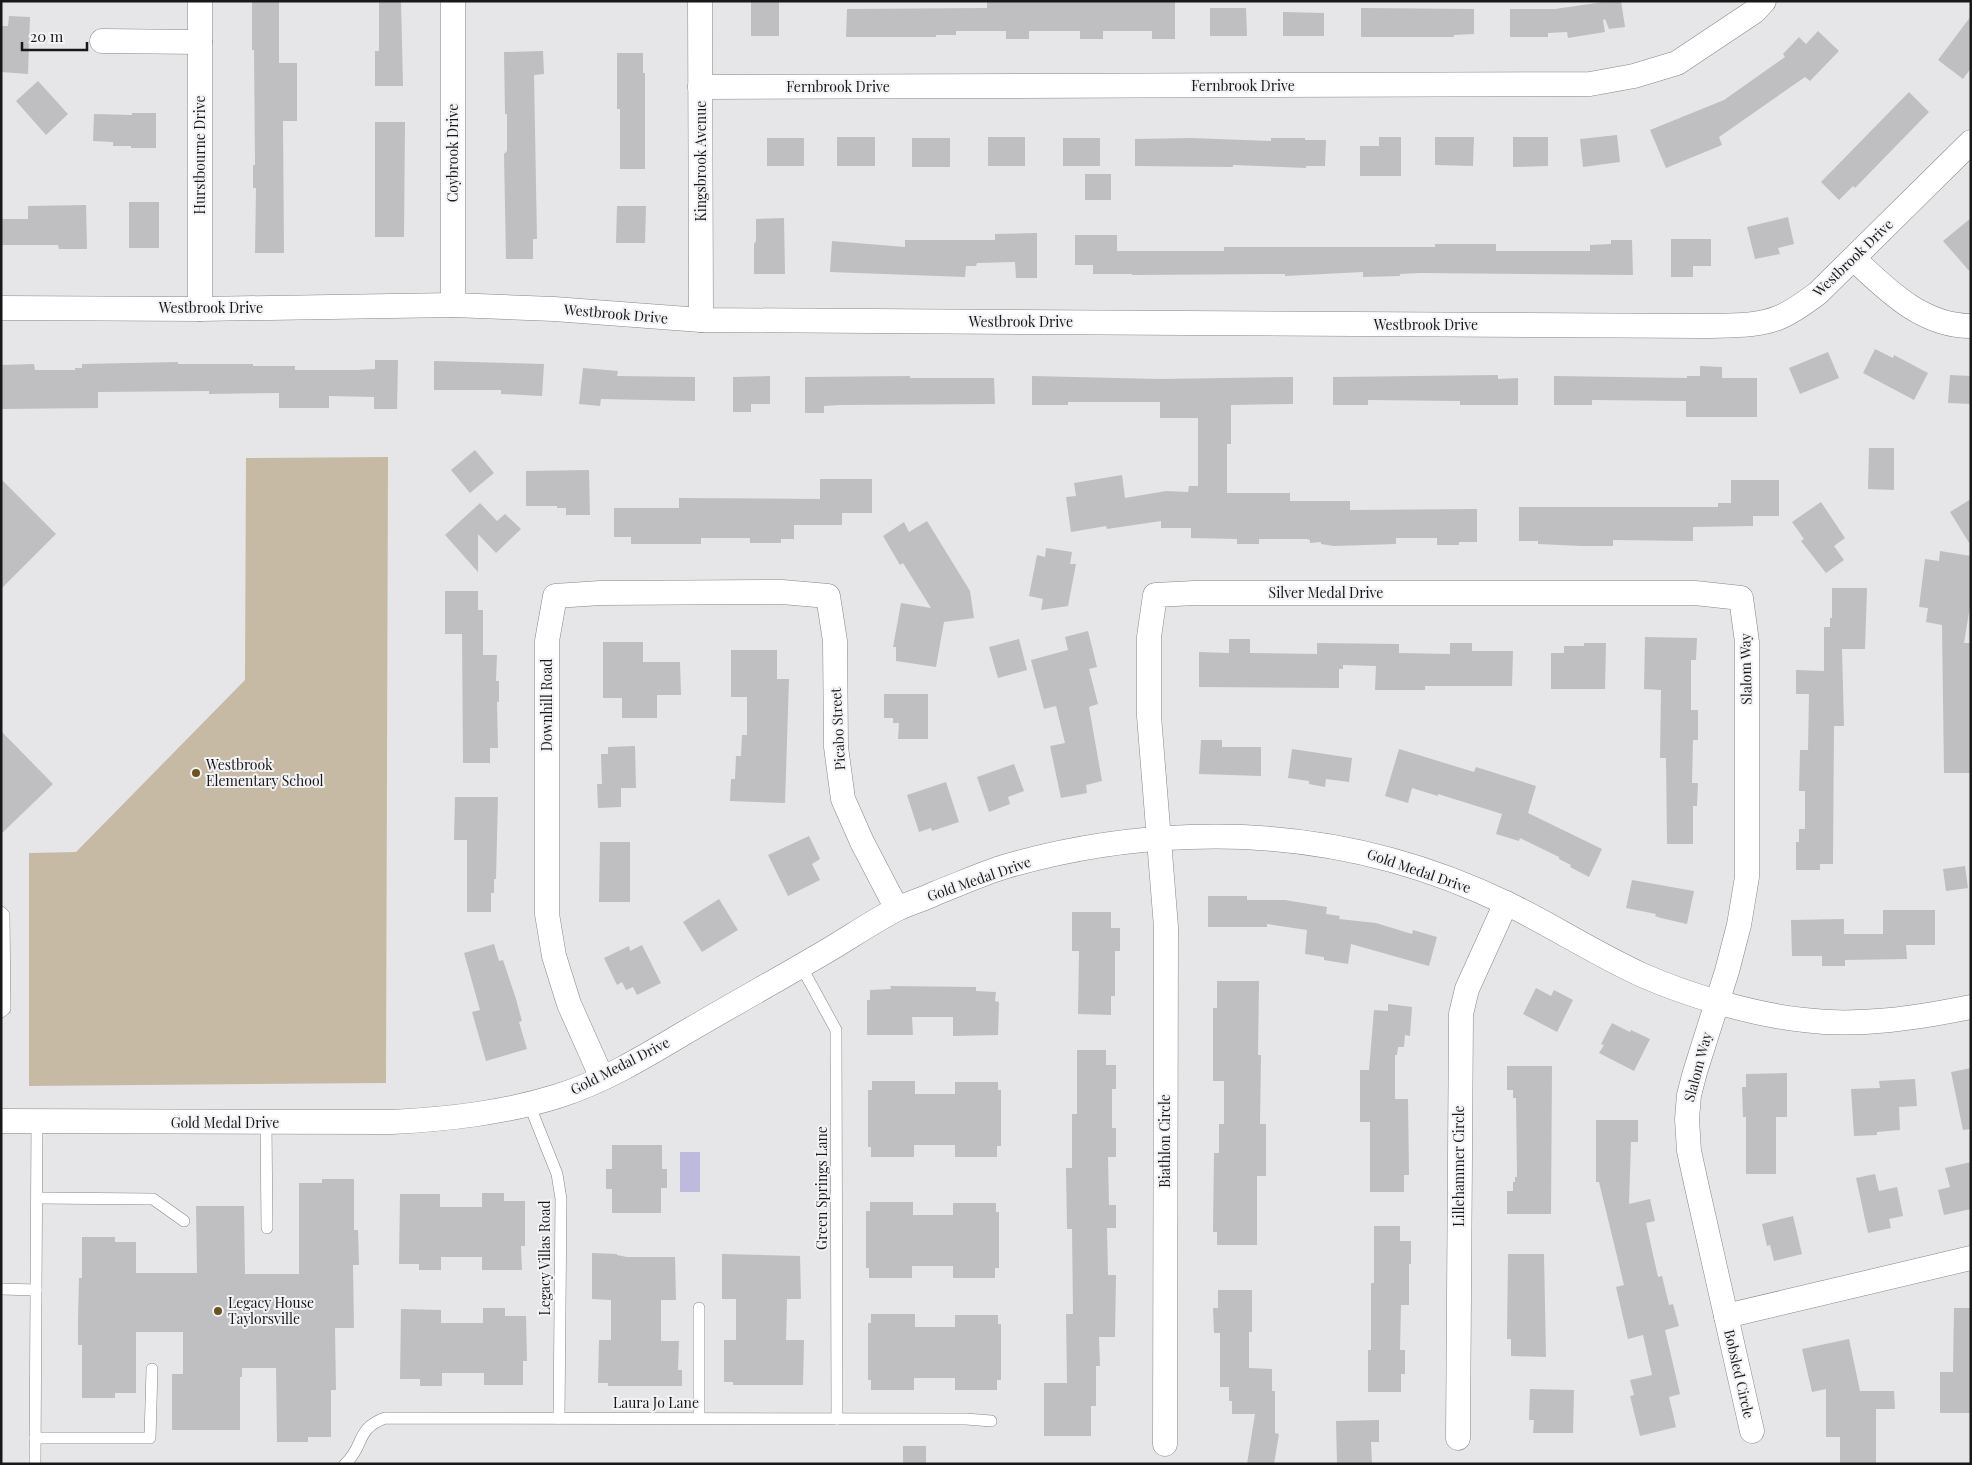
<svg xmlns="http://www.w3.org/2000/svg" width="1972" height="1465" font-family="'Playfair Display',serif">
<rect width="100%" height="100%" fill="#e6e6e9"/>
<polygon fill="#c6baa4" points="388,457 386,1083 29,1086 29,853 76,852 245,680 246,458"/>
<rect fill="#bdbade" x="680" y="1152" width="20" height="40"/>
<g fill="#bfbfc2">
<polygon points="252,1 279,1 279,63 297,63 297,121 283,121 284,253 255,253 256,188 253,188 253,165 255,165 254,50 252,50"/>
<polygon points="379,1 401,1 403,86 375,86 375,51 379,51"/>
<rect x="751" y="1" width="28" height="35"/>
<polygon points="987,1 1175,1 1175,39 1152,39 1152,31 1103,31 1103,39 1080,39 1080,31 1029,31 1029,39 1006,39 1006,31 956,31 956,35 936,35 936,37 846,37 847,9 987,8"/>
<polygon points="1610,1 1621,1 1625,27 1609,29 1605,19 1603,20 1605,32 1568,38 1567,32 1548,33 1548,37 1510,37 1510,9 1555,9"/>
<polygon points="1210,8 1246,8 1247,36 1210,36"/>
<polygon points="1361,8 1474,9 1474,34 1454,35 1454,37 1361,37"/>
<polygon points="1283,12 1324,13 1324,36 1283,36"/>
<polygon points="9,16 30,17 28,74 1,72 1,26 8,26"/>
<polygon points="1971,16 1971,68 1963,79 1938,60"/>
<polygon points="1818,31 1839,51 1810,81 1805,77 1719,137 1722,145 1666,168 1650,130 1724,100 1785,57 1783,54 1799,37 1806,44"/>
<polygon points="543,51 544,74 534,75 537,239 533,239 533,259 506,259 504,154 507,151 507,114 505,114 504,52"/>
<polygon points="617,53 643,53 643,73 645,73 645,169 620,169 620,109 617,109"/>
<polygon points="38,81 68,114 46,135 16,101"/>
<polygon points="1909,92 1929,112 1855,188 1853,186 1839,200 1821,182"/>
<polygon points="132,113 156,113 156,148 131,148 131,146 113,146 113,142 93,141 94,114 132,115"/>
<polygon points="375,122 405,122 404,237 375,237"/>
<polygon points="1617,135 1620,162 1583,167 1580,139"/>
<rect x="837" y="137" width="38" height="29"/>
<rect x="988" y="137" width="37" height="29"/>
<polygon points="1379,137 1401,137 1401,176 1360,176 1360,146 1379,146"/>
<polygon points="1435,137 1474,137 1473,166 1435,165"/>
<polygon points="1513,137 1548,137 1548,166 1513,167"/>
<rect x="767" y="138" width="37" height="28"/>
<rect x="912" y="138" width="38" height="29"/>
<rect x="1063" y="138" width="37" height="28"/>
<polygon points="1191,138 1271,141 1271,138 1305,138 1305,140 1326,140 1325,166 1306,166 1306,168 1233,165 1233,167 1135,166 1135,139"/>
<rect x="1085" y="174" width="26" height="26"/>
<rect x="129" y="202" width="30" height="46"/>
<polygon points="86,205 87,249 59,249 58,245 1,245 1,219 28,219 28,206"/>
<polygon points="617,206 646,206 645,243 616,243"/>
<polygon points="1788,217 1794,244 1778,248 1780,254 1755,259 1747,227"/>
<polygon points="784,218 785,274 754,274 754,244 756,241 756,219"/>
<polygon points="1971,218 1971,273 1943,241"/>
<polygon points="1037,233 1037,278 1016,278 1015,262 977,263 976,266 966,266 965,277 830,272 832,241 905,247 905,240 995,240 995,234"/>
<polygon points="1075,235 1117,235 1117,251 1224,251 1224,247 1435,247 1435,244 1496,244 1496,251 1590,251 1590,245 1611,244 1611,240 1632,240 1633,275 1421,273 1400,274 1400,276 1363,277 1363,272 1285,276 1285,274 1132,275 1132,274 1093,274 1093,265 1075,265"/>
<polygon points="1671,239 1711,239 1711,266 1693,266 1693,277 1671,277"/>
<polygon points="1875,349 1893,358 1894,355 1928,373 1914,400 1863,373"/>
<polygon points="1828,352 1839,378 1800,394 1789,368"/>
<polygon points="375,360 398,360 397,409 374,409 374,397 329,396 329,408 279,408 279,393 209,394 209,391 98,392 98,408 1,409 1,365 34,364 35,370 75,370 75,368 82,368 82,364 178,362 178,364 253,364 253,366 295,366 295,370 357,370 375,369"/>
<polygon points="434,361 544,364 542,396 501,394 501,390 434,390"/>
<polygon points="1700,366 1722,367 1722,378 1757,378 1757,417 1686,417 1686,401 1592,400 1592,405 1554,405 1554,376 1687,378 1687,376 1700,376"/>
<polygon points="583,368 618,371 617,376 695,377 695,401 601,399 600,406 579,404"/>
<polygon points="1498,375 1498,379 1518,378 1518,405 1460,405 1460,401 1368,400 1368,405 1333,405 1333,377"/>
<polygon points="1950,375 1971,376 1971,404 1948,403"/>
<polygon points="770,376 770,404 751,404 751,412 733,412 733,377"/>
<polygon points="910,376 910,378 994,378 995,404 840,405 824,406 824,413 805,413 805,377"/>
<polygon points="1032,376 1159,379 1293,377 1293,404 1231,405 1231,444 1227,444 1227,493 1290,493 1290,501 1350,501 1350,510 1477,509 1477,542 1459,542 1459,545 1437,545 1437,538 1396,538 1396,544 1334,546 1321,544 1321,542 1310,543 1310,540 1307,539 1259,539 1259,544 1237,544 1237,539 1191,538 1191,528 1161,528 1161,521 1107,529 1106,526 1071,532 1066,497 1076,496 1074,483 1122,475 1125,498 1166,491 1188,492 1189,486 1198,486 1198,418 1160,418 1160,402 1068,402 1068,405 1032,405"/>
<polygon points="1869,448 1894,448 1894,490 1868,489"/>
<polygon points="475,450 494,473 470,493 451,470"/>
<polygon points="589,470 590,515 566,515 566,508 557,508 557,506 526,506 526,471"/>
<polygon points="1,479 56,534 1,589"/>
<polygon points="820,479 872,479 872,513 842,513 842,525 794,525 794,539 781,539 781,543 750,543 750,538 701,538 701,544 631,544 631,537 614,537 614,508 679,508 679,498 820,499"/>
<polygon points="1731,480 1779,480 1779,516 1753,516 1753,526 1693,527 1693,541 1613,540 1613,546 1581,546 1538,544 1538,541 1519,541 1519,507 1718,507 1718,503 1731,503"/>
<polygon points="1971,499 1971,546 1950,512"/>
<polygon points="1821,502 1845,538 1834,546 1844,560 1826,573 1801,541 1804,539 1792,522"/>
<polygon points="480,503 497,521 505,514 521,529 496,553 478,534 478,572 445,535"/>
<polygon points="927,521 970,591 974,618 944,622 936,667 896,661 896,647 893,647 901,603 931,608 903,563 900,565 883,536 904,522 909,532"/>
<polygon points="1046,548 1072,552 1070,564 1076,564 1068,606 1041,610 1043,599 1029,596 1037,555 1045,557"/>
<polygon points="1940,551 1971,556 1971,600 1964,643 1971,643 1971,773 1944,773 1942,625 1926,622 1928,608 1919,607 1925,559 1939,561"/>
<polygon points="1832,588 1867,588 1865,649 1842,649 1844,726 1834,726 1833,864 1820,864 1820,870 1796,870 1796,842 1799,842 1799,829 1805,829 1805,791 1799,791 1800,750 1808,750 1809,694 1796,694 1796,670 1824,671 1824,627 1830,627 1830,618 1832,618"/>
<polygon points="445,591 478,591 478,610 483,610 483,655 497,655 496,681 499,681 499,702 497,702 498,748 490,748 490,763 463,763 462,634 445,634"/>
<polygon points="1088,631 1097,667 1089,669 1098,704 1089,707 1102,781 1086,785 1087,793 1061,798 1050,746 1065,743 1056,706 1044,709 1031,660 1068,650 1065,637"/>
<polygon points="1645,637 1697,638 1696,660 1691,660 1691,710 1698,710 1698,740 1693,740 1692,783 1698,783 1697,806 1693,806 1693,844 1667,844 1666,758 1660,758 1661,690 1644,689"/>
<polygon points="1019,639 1027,670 998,678 989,647"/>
<polygon points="1229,639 1250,639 1250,653 1317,654 1317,643 1399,644 1399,653 1450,654 1450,643 1472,643 1472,651 1513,651 1512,686 1425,686 1425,690 1375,690 1376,666 1343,665 1343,669 1339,669 1339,688 1199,687 1199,652 1229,653"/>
<polygon points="603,642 643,642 643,662 680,662 681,695 657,695 657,718 622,718 622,698 603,698"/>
<polygon points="1584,643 1606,643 1605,689 1551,689 1551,653 1564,653 1564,646 1584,646"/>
<polygon points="731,650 777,650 777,679 789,679 785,803 730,801 731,779 735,779 736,756 741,756 742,735 747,735 747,697 731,697"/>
<polygon points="884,694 928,694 928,739 898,739 899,723 893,723 893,718 884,718"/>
<polygon points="1,731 53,784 1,834"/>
<polygon points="1201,740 1222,740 1222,747 1261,747 1261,776 1199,774"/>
<polygon points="635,746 636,788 621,788 621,807 598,808 597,784 602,784 601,754 608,754 608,747"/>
<polygon points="1292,749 1352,758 1349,782 1326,779 1325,787 1309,784 1309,781 1288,778"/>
<polygon points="1399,749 1474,772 1476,767 1536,786 1528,813 1602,849 1589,877 1570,867 1571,865 1559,859 1559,857 1520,838 1519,841 1496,834 1502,814 1438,794 1438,796 1412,788 1408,803 1385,796"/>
<polygon points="1014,764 1024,791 1008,797 1010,804 989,812 977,777"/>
<polygon points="946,782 959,822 932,831 931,828 919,832 907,795"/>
<polygon points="455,797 498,797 496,879 494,879 494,893 491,893 491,912 467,912 467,840 454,840"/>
<polygon points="809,836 820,859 812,864 820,880 788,896 768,855"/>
<polygon points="600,842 630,842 630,902 599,902"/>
<polygon points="1965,866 1968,888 1946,891 1943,869"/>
<polygon points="1632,880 1694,891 1687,924 1661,918 1655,916 1656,914 1626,908"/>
<polygon points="1208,896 1247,896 1247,900 1285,900 1327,907 1326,914 1340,916 1339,919 1376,923 1412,934 1413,930 1437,937 1429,966 1351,944 1348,964 1324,960 1324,957 1305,954 1307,930 1267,924 1267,927 1208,927"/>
<polygon points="719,899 738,930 702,952 683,922"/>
<polygon points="1883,910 1935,910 1935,945 1906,945 1907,959 1845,960 1845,966 1822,966 1822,956 1792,956 1791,920 1844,919 1844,934 1883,934"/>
<polygon points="1072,912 1111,912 1111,928 1120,928 1120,951 1115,951 1115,996 1111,996 1111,1015 1078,1014 1079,951 1072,951"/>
<polygon points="494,944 499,961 503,960 516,999 522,1021 519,1022 527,1049 486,1061 472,1012 480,1010 464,953"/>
<polygon points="642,945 661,983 637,995 633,987 626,990 622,982 617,985 604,958 629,946 630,951"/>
<polygon points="1217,981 1259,981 1258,1055 1261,1055 1260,1124 1266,1124 1266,1176 1257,1176 1257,1245 1217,1245 1217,1232 1213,1232 1214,1153 1219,1153 1219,1124 1224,1124 1224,1081 1213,1081 1213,1008 1217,1008"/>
<polygon points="890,986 976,987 976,991 996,992 995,1001 999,1002 998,1035 953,1036 953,1017 912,1017 913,1035 867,1035 867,1000 870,1000 870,990 891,989"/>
<polygon points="1536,988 1551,996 1554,990 1573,1000 1557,1032 1523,1014"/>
<polygon points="1388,1004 1412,1007 1410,1036 1405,1035 1404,1047 1398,1047 1397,1055 1395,1055 1395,1099 1408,1099 1409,1175 1404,1175 1404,1192 1370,1192 1370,1122 1360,1122 1360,1070 1369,1070 1374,1010 1388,1011"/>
<polygon points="1612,1023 1630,1032 1631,1030 1650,1039 1634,1071 1599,1053 1604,1045 1601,1044"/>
<polygon points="1077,1050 1106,1050 1106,1065 1116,1065 1116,1089 1112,1089 1112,1128 1116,1128 1116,1157 1108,1157 1109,1205 1116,1205 1116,1228 1107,1228 1108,1275 1116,1275 1115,1337 1099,1337 1100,1366 1096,1366 1096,1406 1091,1406 1091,1436 1044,1436 1044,1383 1067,1383 1066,1314 1073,1314 1072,1229 1067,1229 1066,1168 1072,1168 1072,1114 1077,1114"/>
<polygon points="1507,1066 1552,1066 1551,1214 1507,1214 1507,1191 1513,1191 1513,1182 1515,1182 1515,1177 1517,1177 1516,1098 1513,1098 1513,1090 1507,1090"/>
<polygon points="1971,1068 1971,1129 1963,1130 1951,1072"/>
<polygon points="1787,1073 1787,1117 1776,1117 1776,1174 1746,1174 1746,1117 1743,1117 1742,1087 1746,1087 1746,1074"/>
<polygon points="1915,1079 1917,1106 1899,1107 1900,1130 1877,1132 1877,1135 1854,1136 1851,1089 1880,1088 1879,1081"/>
<polygon points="872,1081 915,1081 915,1094 955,1094 955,1082 998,1082 998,1090 1001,1090 1001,1146 997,1146 997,1157 955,1157 955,1145 914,1145 914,1157 871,1157 871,1147 868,1147 868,1090 872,1090"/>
<polygon points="1596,1120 1638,1120 1638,1142 1631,1142 1629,1204 1650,1199 1655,1221 1646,1223 1658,1277 1662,1276 1669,1305 1673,1304 1679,1326 1665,1330 1680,1394 1669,1397 1676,1427 1640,1436 1630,1396 1634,1395 1630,1380 1652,1375 1643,1335 1628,1339 1616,1287 1624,1285 1599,1182 1596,1182"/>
<polygon points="612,1145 662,1145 662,1169 667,1169 667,1188 661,1188 661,1213 612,1213 612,1189 606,1189 606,1169 612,1169"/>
<polygon points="1971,1162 1971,1209 1944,1215 1938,1190 1950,1187 1945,1168"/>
<polygon points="1875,1174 1879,1191 1897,1187 1903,1216 1889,1219 1891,1228 1868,1233 1856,1178"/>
<polygon points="322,1179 354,1179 354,1230 358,1230 359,1265 353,1265 354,1328 335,1328 336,1390 331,1390 331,1437 308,1437 308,1442 277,1442 276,1368 242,1368 242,1377 240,1377 240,1430 172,1430 172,1374 183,1374 183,1332 136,1332 136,1393 115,1393 115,1398 82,1398 82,1345 78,1345 78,1319 79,1278 82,1278 82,1237 115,1237 115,1242 136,1242 136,1273 197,1273 196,1206 244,1206 245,1274 299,1274 299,1183 322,1183"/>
<polygon points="482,1193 504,1193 504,1201 525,1201 525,1246 521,1246 522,1270 482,1270 482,1257 441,1257 441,1270 419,1270 419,1264 399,1264 400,1194 440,1194 440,1207 482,1207"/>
<polygon points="870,1202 913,1202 913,1215 953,1215 953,1203 996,1203 996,1212 999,1212 999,1268 995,1268 995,1278 953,1278 953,1266 912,1266 912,1278 869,1278 869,1268 866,1268 866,1211 870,1211"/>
<polygon points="1793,1216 1802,1254 1774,1261 1770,1245 1767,1246 1762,1224"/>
<polygon points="1374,1226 1400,1226 1400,1241 1411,1241 1411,1264 1409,1264 1409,1305 1401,1305 1400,1350 1405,1350 1405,1374 1401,1374 1401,1392 1368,1392 1368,1350 1371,1350 1371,1283 1374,1283"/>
<polygon points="592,1253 617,1254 617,1255 627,1257 675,1257 676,1300 661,1300 661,1341 679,1341 678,1370 682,1370 682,1386 608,1386 608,1383 598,1383 599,1340 611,1340 611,1300 592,1299"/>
<polygon points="722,1254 800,1256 801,1299 787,1299 786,1340 804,1340 803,1385 733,1385 733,1382 724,1382 724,1340 736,1340 736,1299 722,1299"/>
<polygon points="1508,1254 1544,1254 1546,1357 1511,1356 1511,1339 1507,1339"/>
<polygon points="1218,1290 1252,1290 1252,1332 1249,1332 1249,1368 1272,1369 1272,1391 1275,1391 1275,1433 1279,1434 1274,1464 1247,1464 1255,1414 1232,1414 1232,1401 1229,1401 1229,1387 1220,1387 1220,1333 1214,1333 1213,1308 1218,1308"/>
<polygon points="483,1308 505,1308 505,1316 526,1316 527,1361 523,1361 523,1385 484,1385 484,1373 442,1373 442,1386 420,1386 420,1379 400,1379 401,1309 441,1310 441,1323 483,1323"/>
<polygon points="1954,1308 1971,1308 1971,1413 1940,1413 1940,1372 1953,1372"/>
<polygon points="871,1314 915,1314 915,1327 955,1327 955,1315 998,1315 998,1324 1001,1324 1001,1380 997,1380 997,1390 955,1390 955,1378 914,1378 914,1390 871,1390 871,1380 868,1380 868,1323 871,1323"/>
<polygon points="1849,1339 1860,1391 1894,1391 1895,1409 1876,1409 1876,1464 1840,1464 1840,1437 1826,1437 1826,1389 1812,1392 1802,1349"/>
<polygon points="1530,1389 1574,1390 1573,1433 1533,1433 1534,1420 1529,1420"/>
<polygon points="1379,1420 1379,1442 1371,1442 1372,1464 1337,1464 1336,1421"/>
<rect x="903" y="1446" width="23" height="18"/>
</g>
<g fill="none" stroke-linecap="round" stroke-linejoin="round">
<defs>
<g id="lane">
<polyline points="1,912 4,915 5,1009 1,1012"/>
<polyline points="801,966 836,1030 837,1419"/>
<polyline points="529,1104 557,1174 561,1199 559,1418"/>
<polyline points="266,1123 267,1228"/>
<polyline points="38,1198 153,1199 184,1221"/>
<polyline points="1,1289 36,1290"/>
<polyline points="699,1308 699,1418"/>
<polyline points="35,1438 150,1438 152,1369"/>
<polyline points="35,1464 37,1122"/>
<path d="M 345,1464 C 365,1446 355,1429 385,1418 L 966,1419 L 991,1421"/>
</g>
<g id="street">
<polyline points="700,1 701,320"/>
<polyline points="102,41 200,42"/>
<polyline points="700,87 1590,84 1634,76 1677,63 1755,11 1764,1"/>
<path d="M 1854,259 C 1887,290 1922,326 1971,326"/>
<polyline points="453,305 453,1"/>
<path d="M 1,308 L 200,309 L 453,305 L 554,309 L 701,320 L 1704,326 C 1728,325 1755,327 1778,318 C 1793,312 1806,302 1818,293 L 1971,142"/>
<polyline points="200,309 200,1"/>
<polyline points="602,1078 569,1004 554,956 547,914 547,641 555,596 600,593 782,592 828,596 835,641 836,747 843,799 862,842 897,909"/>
<path d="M 1,1121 L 392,1122 C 449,1119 504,1113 558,1096 C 603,1082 646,1056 686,1032 C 732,1005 779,979 825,952 C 849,938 872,922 897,909 C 910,903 924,899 936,893 C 960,884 983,873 1007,866 C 1066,849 1128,839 1190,837 C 1301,833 1407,855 1508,904 C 1553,926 1596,954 1642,975 C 1687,995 1754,1015 1804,1020 C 1859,1027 1916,1018 1971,1007"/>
<polyline points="1726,1316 1971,1258"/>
<polyline points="1458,1438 1461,1014 1467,989 1506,903"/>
<polyline points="1165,1444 1166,927 1149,716 1149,637 1155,595 1195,593 1695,593 1741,598 1747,642 1747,877 1739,925 1727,971 1695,1072 1689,1095 1687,1119 1689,1151 1696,1183 1752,1431"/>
</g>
</defs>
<use href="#lane" stroke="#878789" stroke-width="12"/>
<use href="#street" stroke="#878789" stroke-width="25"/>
<use href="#lane" stroke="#fff" stroke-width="11"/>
<use href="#street" stroke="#fff" stroke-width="24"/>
</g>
<g fill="#6c5324" stroke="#f3f3f6" stroke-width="2">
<circle cx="196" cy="773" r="5"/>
<circle cx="218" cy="1311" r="5"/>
</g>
<g text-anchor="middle" stroke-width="4" stroke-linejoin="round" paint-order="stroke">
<g font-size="14" fill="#181819" stroke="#f3f3f6">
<text x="1243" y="91">Fernbrook Drive</text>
<text x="838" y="92">Fernbrook Drive</text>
<text transform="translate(453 153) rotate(-90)" y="5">Coybrook Drive</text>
<text transform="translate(200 155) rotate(-90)" y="5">Hurstbourne Drive</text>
<text transform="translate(701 161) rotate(-90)" y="5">Kingsbrook Avenue</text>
<text transform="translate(1853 258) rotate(-44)" y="5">Westbrook Drive</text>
<text x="211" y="313">Westbrook Drive</text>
<text transform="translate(616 314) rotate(5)" y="5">Westbrook Drive</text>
<text x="1021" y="327">Westbrook Drive</text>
<text x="1426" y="330">Westbrook Drive</text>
<text x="1326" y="598">Silver Medal Drive</text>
<text transform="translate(1746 669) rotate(-91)" y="5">Slalom Way</text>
<text transform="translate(547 705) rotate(-90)" y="5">Downhill Road</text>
<text transform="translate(838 729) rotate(-93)" y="5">Picabo Street</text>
<text transform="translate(1419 871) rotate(19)" y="5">Gold Medal Drive</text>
<text transform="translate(979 879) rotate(-19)" y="5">Gold Medal Drive</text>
<text transform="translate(620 1066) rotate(-27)" y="5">Gold Medal Drive</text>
<text transform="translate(1698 1067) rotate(-75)" y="5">Slalom Way</text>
<text x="225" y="1128">Gold Medal Drive</text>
<text transform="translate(1165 1141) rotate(-90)" y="5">Biathlon Circle</text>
<text transform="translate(1459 1166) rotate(-90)" y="5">Lillehammer Circle</text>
<text transform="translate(822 1188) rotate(-90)" y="5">Green Springs Lane</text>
<text transform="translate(545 1258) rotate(-90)" y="5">Legacy Villas Road</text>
<text transform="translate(1739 1374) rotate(77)" y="5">Bobsled Circle</text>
<text x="656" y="1408">Laura Jo Lane</text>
</g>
<g font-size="14" fill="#181819" stroke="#f3f3f6" text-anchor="start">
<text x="206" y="770">Westbrook<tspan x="206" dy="16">Elementary School</tspan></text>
<text x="228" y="1308">Legacy House<tspan x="228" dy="16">Taylorsville</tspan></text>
</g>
</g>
<rect width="1972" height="1465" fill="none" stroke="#181819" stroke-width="5"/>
<path d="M22 42v8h65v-8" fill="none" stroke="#181819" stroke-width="2.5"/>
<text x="30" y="42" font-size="15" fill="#181819" stroke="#f3f3f6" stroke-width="4" paint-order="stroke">20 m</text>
</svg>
